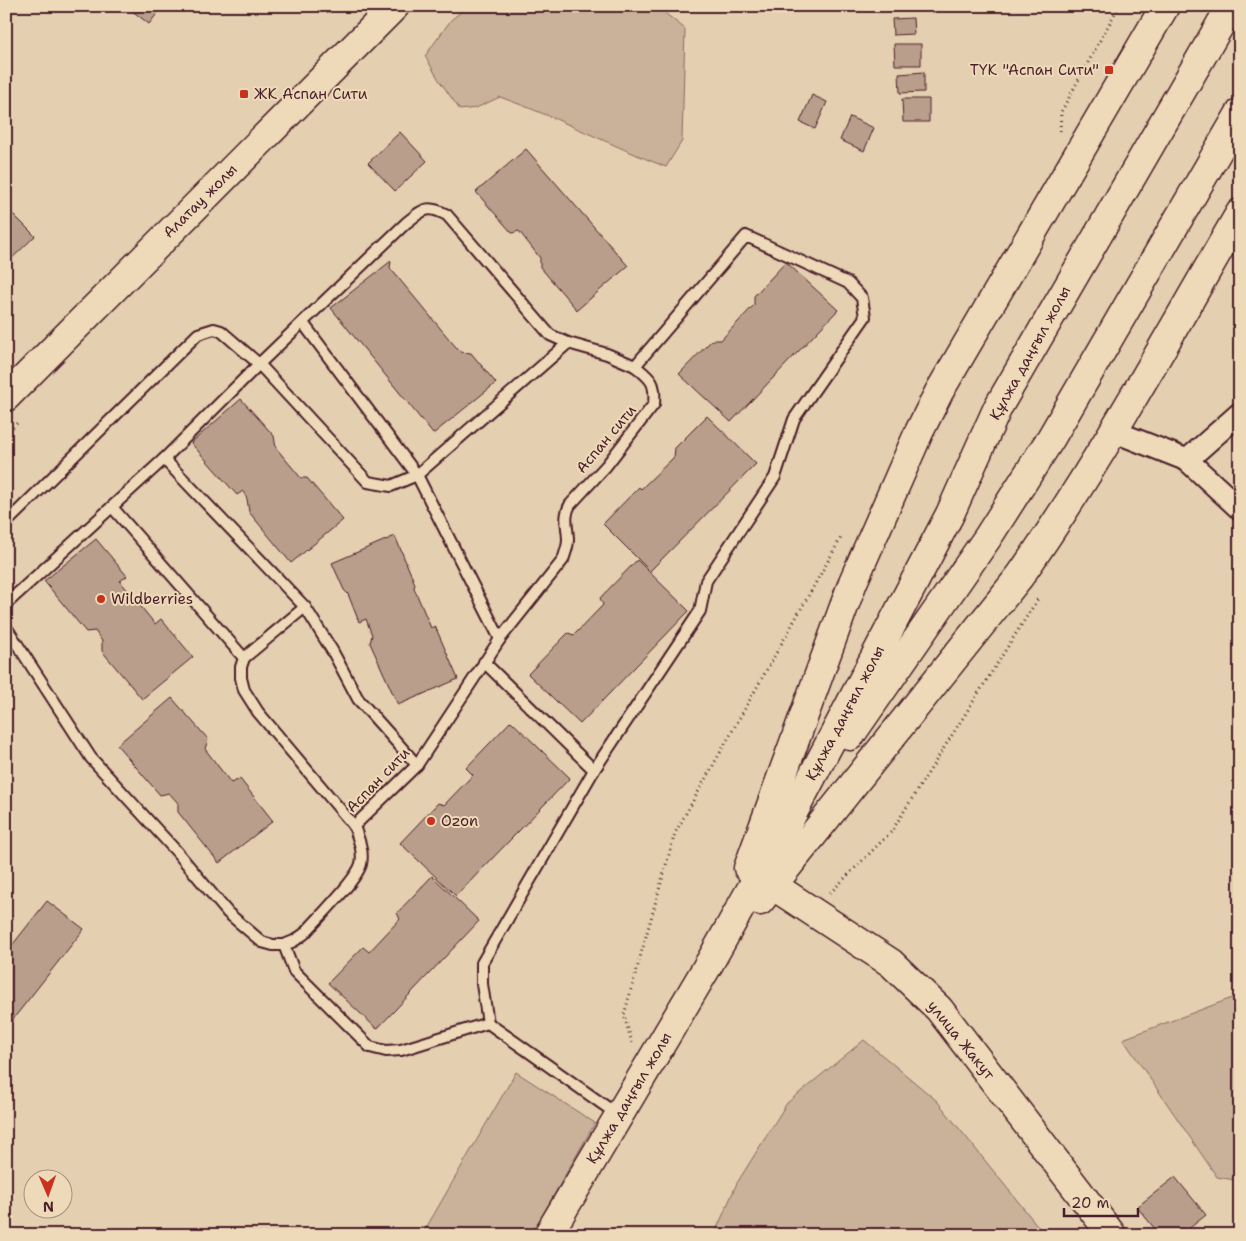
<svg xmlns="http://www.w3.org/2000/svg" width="1246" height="1241" font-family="'Shantell Sans',sans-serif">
<rect width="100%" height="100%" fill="#e4cfb0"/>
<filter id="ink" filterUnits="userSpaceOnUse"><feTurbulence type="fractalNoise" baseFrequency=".02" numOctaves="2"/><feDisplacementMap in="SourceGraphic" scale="10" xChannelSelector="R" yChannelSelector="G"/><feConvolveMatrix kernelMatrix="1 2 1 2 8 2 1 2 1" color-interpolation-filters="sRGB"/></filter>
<g filter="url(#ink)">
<g fill="#cab199" stroke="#8a6862">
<path d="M 468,6 L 656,6 L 685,29 L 682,141 L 666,167 C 610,145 557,117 500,97 L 476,108 L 460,110 L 439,80 L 425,56 L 451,20 Z"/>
<polygon points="1240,995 1240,1181 1217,1177 1123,1039"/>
<polygon points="864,1040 937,1101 1045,1235 714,1235 737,1183 787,1103"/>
<polygon points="516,1072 595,1123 531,1235 422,1235"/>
</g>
<g fill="#b99e8b" stroke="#4a1f2b">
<polygon points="126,6 163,6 149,24"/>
<polygon points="913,18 914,34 893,35 892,19"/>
<polygon points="894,44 921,44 921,65 895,65"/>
<polygon points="924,72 924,92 900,93 899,74"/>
<polygon points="812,95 827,102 815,129 800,122"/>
<polygon points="902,99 929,99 929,122 903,122"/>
<polygon points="850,117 874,128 864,151 840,140"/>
<polygon points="400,132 427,161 395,191 368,163"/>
<polygon points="526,149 628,266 577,310 540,267 540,258 519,231 512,233 476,192"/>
<polygon points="6,207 35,236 6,264"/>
<polygon points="391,261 390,268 460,352 471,353 496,383 433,434 331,308"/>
<polygon points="786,262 838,310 731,422 679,374 712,340 721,340 754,305 754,296"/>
<polygon points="241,399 274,436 276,448 301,478 307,478 343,520 291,563 249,512 247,499 243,491 237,495 191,443"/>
<polygon points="707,416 756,464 650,571 603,524 639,487 641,489 674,457 675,448"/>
<polygon points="395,536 415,584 414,588 431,628 435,626 458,679 398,705 370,643 372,635 366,619 359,622 348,594 344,590 332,563"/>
<polygon points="96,539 127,576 120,581 155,624 161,619 193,657 142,699 102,651 102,641 95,631 86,632 44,581"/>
<polygon points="637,560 689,611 580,724 528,674 568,633 574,635 603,605 600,598"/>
<polygon points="172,698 208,739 205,749 231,783 240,779 273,821 219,863 178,812 178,803 169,793 160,795 117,745"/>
<polygon points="511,721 570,778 456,896 400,843 438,803 444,805 473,775 466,768"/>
<polygon points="432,876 479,921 377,1029 328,983 363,947 369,952 400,919 397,913"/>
<polygon points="47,901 84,929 6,1028 6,953"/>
<polygon points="1175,1177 1206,1215 1181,1235 1160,1235 1137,1207"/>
</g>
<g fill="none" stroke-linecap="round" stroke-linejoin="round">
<defs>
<g id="lane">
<polyline points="303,323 417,475 568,343"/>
<polyline points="164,459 305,607 244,658 241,667 241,678 244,690 258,712 354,826"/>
<polyline points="112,507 244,658"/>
<polyline points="6,523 198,334 214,329 221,331 228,337 259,364 368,482 391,486 417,475 500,639"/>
<path d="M 6,604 L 164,459 L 259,364 L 406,223 C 423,210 426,204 447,215 L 550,335 L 568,343 L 607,354 L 635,366"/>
<polyline points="305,607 333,652 358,699 417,765"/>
<path d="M 6,627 L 91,758 L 177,852 L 228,913 L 262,942 L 273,945 L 284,945 L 294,941 L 304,934 C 317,919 357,880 361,864 C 364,851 358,838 354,826 L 417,765 L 500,639 L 563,560 C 565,553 568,547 568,540 C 568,528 563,517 570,505 L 606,466 L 654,404 C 656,382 651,379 635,366 L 746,236 L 848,283 L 862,298 L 865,317 L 794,419 L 775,477 L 706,581 L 700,611 L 594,770"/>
<polyline points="484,662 594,770 482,963 482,984 488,1023"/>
<polyline points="284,945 294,971 370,1047 386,1051 401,1050 488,1023 618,1115"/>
</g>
<g id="street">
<polyline points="1113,431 1187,460 1240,509"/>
<polyline points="1187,460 1240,413"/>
</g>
<g id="secondary">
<polyline points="6,397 395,6"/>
<polyline points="772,885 891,963 939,1009 1112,1235"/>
</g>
<g id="primary">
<polyline points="850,736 988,537 1051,438 1240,113"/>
<polyline points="748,868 853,582 919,432 939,392 1165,6"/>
<path d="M 760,901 L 1020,576 C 1101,460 1169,335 1240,213"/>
<polyline points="548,1235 710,962 783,832 950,514 998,407 1231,6"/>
</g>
</defs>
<use href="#lane" stroke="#4a1f2b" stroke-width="14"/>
<use href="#street" stroke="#4a1f2b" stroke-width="25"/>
<use href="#secondary" stroke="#4a1f2b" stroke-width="31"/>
<use href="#primary" stroke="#4a1f2b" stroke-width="31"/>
<g stroke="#4a1f2b" stroke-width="3" stroke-dasharray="1 4" stroke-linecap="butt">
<polyline points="1060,131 1061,112 1119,6"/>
<polyline points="6,435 19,421"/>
<polyline points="830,893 891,832 1039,597"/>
<polyline points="632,1043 624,1015 675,833 842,536"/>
</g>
<use href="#lane" stroke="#eedab8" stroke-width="10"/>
<use href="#street" stroke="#eedab8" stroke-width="21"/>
<use href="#secondary" stroke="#eedab8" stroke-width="28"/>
<use href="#primary" stroke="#eedab8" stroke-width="28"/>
</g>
</g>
<g fill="#c8321e" stroke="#eedab8" stroke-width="2">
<rect x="1104" y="65" width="10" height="10" rx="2.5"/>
<rect x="239" y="89" width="10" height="10" rx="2.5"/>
<circle cx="101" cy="599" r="5"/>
<circle cx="431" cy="821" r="5"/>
</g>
<g text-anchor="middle" stroke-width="4" stroke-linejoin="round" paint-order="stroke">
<g font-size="15" fill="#4a1f2b" stroke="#eedab8" text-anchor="start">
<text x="1099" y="75" text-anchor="end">ТҮК "Аспан Сити"</text>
<text x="254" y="99">ЖК Аспан Сити</text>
<text x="111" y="604">Wildberries</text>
<text x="441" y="826">Ozon</text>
</g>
<g font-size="15" fill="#4a1f2b" stroke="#eedab8">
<text transform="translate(200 201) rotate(-45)" y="5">Алатау жолы</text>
<text transform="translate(1030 353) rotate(-61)" y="5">Құлжа даңғыл жолы</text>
<text transform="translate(606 439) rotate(-50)" y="5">Аспан сити</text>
<text transform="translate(845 713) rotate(-62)" y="5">Құлжа даңғыл жолы</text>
<text transform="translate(378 780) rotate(-46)" y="5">Аспан сити</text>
<text transform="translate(961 1040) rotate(51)" y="5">улица Жакут</text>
<text transform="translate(629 1098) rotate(-59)" y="5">Құлжа даңғыл жолы</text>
</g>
</g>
<rect width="1246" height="1241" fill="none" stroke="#eedab8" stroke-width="25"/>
<rect x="12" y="12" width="1221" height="1216" fill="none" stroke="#4a1f2b" stroke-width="2" filter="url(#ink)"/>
<g transform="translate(48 1194) rotate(178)"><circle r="24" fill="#eedab8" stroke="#ac8f80"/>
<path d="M0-4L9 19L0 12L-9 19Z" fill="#c8321e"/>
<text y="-8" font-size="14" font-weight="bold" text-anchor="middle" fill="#4a1f2b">N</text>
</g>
<path d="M1064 1208v8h74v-8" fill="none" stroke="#4a1f2b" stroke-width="2.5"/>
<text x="1071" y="1208" font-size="15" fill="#4a1f2b" stroke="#eedab8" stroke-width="4" paint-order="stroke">20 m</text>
</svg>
